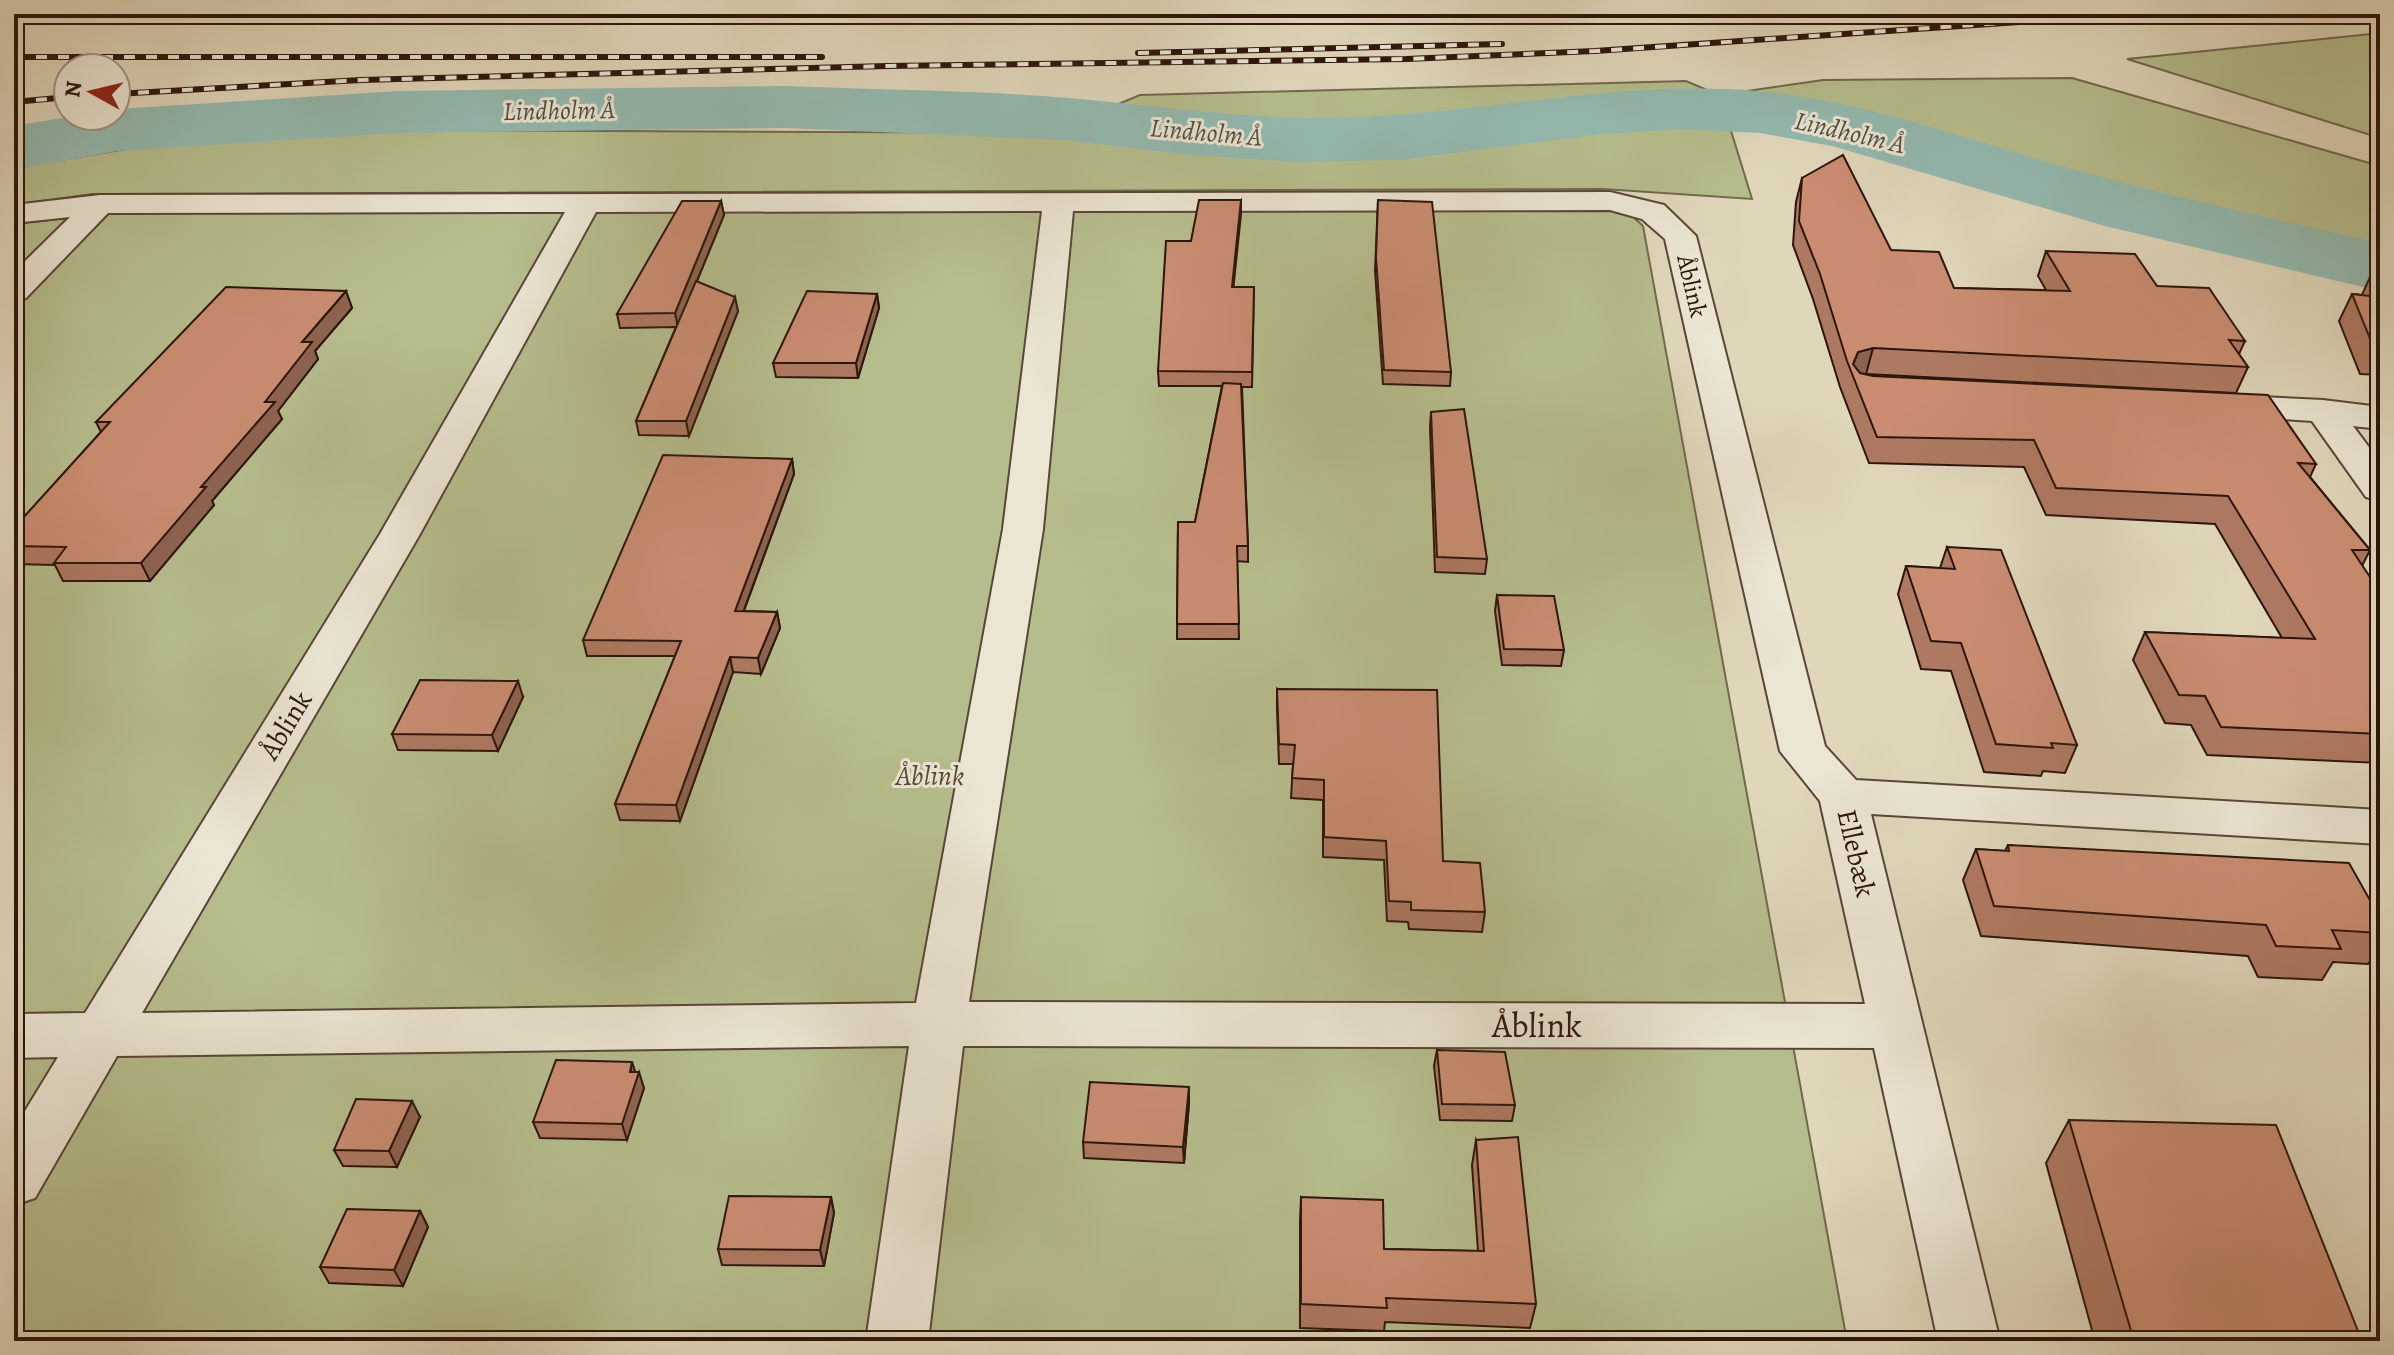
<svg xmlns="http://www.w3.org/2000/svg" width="2394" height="1355" font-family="Alegreya,serif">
<rect width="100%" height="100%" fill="#e0d7bb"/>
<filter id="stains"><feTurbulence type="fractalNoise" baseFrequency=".0025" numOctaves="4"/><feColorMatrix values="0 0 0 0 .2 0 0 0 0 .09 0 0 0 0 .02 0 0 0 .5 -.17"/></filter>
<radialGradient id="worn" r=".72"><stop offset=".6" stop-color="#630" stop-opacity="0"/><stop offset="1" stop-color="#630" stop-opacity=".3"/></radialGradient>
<g fill="#b6bd8d" stroke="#71694c" stroke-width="2">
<polygon points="2380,33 2380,138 2127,59"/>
<polygon points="2072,78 2380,166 2380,245 2212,211 1875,117 1790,100 1720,95 1752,199 1603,189 92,194 14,205 14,168 149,145 384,130 1048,133 1140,95 1686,81 1719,95 1823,80"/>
<polygon points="1616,210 1631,215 1643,226 1847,1341 14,1341 14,224 118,212"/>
</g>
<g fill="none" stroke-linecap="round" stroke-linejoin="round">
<path fill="#94bab0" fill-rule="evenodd" d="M 785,86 C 879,90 975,90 1069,98 C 1158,106 1246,119 1336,118 C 1477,115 1616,79 1757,91 C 1861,100 1964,138 2064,167 C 2168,196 2274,219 2380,243 L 2380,291 L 2105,226 L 1832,146 L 1760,133 L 1681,129 L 1602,134 L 1399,160 L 1294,162 L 1182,154 L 1067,140 L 785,128 L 399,133 L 117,151 L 14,170 L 14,126 L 74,116 L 116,116 L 117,109 L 399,91 Z"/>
<defs>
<g id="minor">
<path d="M 1610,192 L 1664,205 L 1696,236 L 1825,746 L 1856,780 L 2380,810 L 2380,844 L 1871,814 L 2000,1341 L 1938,1341 L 1874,1048 L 963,1046 L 928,1341 L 866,1341 L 909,1046 L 117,1056 L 35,1198 L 14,1205 L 14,1129 L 58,1057 L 14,1058 L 14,1014 L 85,1013 L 380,534 L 565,212 L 108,213 L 26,298 L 14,301 L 14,272 L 70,217 L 14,223 L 14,205 L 100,195 ZM 1610,210 L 1642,219 L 1665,239 L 1780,751 L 1820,801 L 1865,1004 L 969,1002 L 1043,529 L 1073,211 ZM 1042,211 L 1003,529 L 916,1003 L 142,1013 L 420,534 L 596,212 Z"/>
<polygon points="2219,395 2323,400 2380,407 2380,429 2353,426 2380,462 2380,501 2366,497 2312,421 2206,414 2201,406 2206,398"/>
</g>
</defs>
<use href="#minor" stroke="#594638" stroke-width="4"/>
<use href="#minor" fill="#ebe5d3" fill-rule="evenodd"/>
<defs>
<g id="rail">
<polyline points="1138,53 1502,44"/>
<polyline points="14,57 822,57"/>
<polyline points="116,94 361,80 887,66 1406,59 1595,51 2135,14"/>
<polyline points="14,102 68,97"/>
</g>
</defs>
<use href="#rail" stroke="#2c150c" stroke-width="6"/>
<use href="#rail" stroke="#ebe5d3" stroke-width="4" stroke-dasharray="11" stroke-linecap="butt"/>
</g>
<g fill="#ae7962" stroke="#2c150c" stroke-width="2">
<polygon points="662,14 705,14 695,20"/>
<polygon points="1802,178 1891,250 1954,288 2046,290 2038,276 2046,251 2157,286 2245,341 2239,354 2248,367 2236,393 1866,374 2316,464 2310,477 2370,550 2362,566 2380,592 2380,763 2207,755 2191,725 2165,723 2133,660 2145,632 2282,638 2215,524 2046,515 2024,467 1869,463 1840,387 1813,299 1793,245 1796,202"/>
<polygon points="1241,200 1233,287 1254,287 1252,387 1242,387 1248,546 1248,562 1237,561 1239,639 1177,639 1178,522 1195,522 1222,386 1159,386 1158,371 1191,241"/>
<polygon points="1378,200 1451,372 1450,386 1383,384 1375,271"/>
<polygon points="721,201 724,215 697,281 738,311 689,436 639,435 636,421 676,327 620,328 617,314"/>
<polygon points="2380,272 2380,375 2360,374 2339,321 2352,294 2362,295 2370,277"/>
<polygon points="346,291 352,308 315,351 318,359 278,411 282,419 212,501 214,505 150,581 63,581 55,565 14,564 14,528 101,432 96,422"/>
<polygon points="877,294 879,308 858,378 776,377 773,363"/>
<polygon points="1431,412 1487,559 1485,574 1435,572 1430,427"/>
<polygon points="792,459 794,474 744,611 777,612 780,628 761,674 733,672 680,821 620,820 615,804 675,656 587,656 583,640"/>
<polygon points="1947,547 2077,745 2065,773 2043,771 2041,776 1984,772 1951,671 1921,669 1898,594 1906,566 1940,568"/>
<polygon points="1497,595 1564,650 1561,666 1502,665 1495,611"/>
<polygon points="1277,689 1443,861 1485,912 1482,932 1409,929 1408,922 1387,921 1384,860 1323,857 1323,800 1291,798 1293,764 1279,764 1277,709"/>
<polygon points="523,697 498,751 398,750 392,734"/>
<polygon points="2008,845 2380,918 2380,946 2368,964 2333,962 2322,980 2258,977 2248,956 1981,936 1963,880 1976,849 2005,851"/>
<polygon points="1437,1050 1515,1105 1512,1121 1440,1120 1434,1066"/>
<polygon points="635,1072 644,1088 627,1140 540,1138 533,1122"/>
<polygon points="1189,1103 1184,1163 1084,1158 1083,1142"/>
<polygon points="420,1117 397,1167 343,1166 334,1150"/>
<polygon points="2069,1120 2362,1341 2095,1341 2046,1163"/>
<polygon points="1476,1140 1536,1304 1530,1328 1385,1322 1384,1331 1300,1328 1300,1221 1301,1197 1384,1249 1478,1251 1472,1165"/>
<polygon points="831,1197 834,1213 824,1266 722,1265 718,1249"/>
<polygon points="420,1211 428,1227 403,1286 329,1283 320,1267"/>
</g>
<g fill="#8d6350" stroke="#2c150c" stroke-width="2">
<polygon points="694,14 705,14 695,20"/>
<polygon points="1241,200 1241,214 1232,301 1232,287"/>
<polygon points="721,201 724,215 678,327 675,313"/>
<polygon points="346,291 352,308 315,351 318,359 278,411 282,419 212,501 214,505 150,581 141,563 265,402 302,342"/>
<polygon points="877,294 879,308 858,378 856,363"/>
<polygon points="735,297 738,311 689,436 686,421"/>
<polygon points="1873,348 1866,374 1854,378 1853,364 1858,352"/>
<polygon points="792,459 794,474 738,626 735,611"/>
<polygon points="777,612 780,628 761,674 758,658"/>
<polygon points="730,657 733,672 680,821 676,805"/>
<polygon points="518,681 523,697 498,751 492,735"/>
<polygon points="632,1062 637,1077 639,1072 644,1088 627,1140 622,1124"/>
<polygon points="1189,1087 1189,1103 1184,1163 1183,1147"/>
<polygon points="412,1101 420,1117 397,1167 389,1151"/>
<polygon points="831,1197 834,1213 824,1266 820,1250"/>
<polygon points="420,1211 428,1227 403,1286 394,1270"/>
</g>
<g fill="#ca8d72" stroke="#2c150c" stroke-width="2">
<polygon points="1843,155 1891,250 1939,252 1954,288 2070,291 2046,251 2135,254 2157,286 2209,288 2245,341 2229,340 2248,367 1873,348 1858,352 1853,364 1860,373 1873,376 2268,395 2316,464 2298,463 2370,550 2352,550 2380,592 2380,734 2221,727 2205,696 2179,695 2145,632 2315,639 2228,496 2056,488 2034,440 1877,437 1847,361 1820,274 1799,221 1802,178"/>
<polygon points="1199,200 1241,200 1232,287 1254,287 1252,372 1158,371 1166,241 1191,241"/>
<polygon points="1378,200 1432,202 1451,372 1384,370 1376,258"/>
<polygon points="682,201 721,201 675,313 617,314"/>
<polygon points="2380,272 2380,347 2373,346 2352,294 2379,297 2370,277"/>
<polygon points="696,281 735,297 686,421 636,421"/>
<polygon points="226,287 346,291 302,342 312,342 265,402 275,402 201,487 206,487 141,563 54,563 66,547 14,546 14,528 110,422 96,422"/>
<polygon points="807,291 877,294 856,363 773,363"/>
<polygon points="1223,383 1241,384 1248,546 1237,546 1239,624 1177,624 1178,522 1195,522"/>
<polygon points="1464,409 1487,559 1437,557 1431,412"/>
<polygon points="663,455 792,459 735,611 777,612 758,658 730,657 676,805 615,804 681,641 583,640"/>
<polygon points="1947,547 2001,550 2077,745 2051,743 2053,748 1996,744 1961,643 1931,641 1906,566 1955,569"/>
<polygon points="1497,595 1554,596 1564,650 1504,649"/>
<polygon points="420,680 518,681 492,735 392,734"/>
<polygon points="1277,689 1437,690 1443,861 1480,863 1485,912 1411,910 1411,902 1389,901 1386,841 1324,837 1324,780 1292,778 1295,745 1279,744"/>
<polygon points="2008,845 2349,863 2380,918 2380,933 2332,930 2341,949 2276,946 2266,925 1994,906 1976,849 2009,851"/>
<polygon points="1437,1050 1505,1052 1515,1105 1442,1104"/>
<polygon points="556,1060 632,1062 630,1072 639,1072 622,1124 533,1122"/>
<polygon points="1090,1082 1189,1087 1183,1147 1083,1142"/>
<polygon points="356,1099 412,1101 389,1151 334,1150"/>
<polygon points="2069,1120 2276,1125 2362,1341 2134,1341"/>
<polygon points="1518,1137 1536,1304 1386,1298 1387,1308 1301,1304 1301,1197 1383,1200 1384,1249 1484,1251 1476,1140"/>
<polygon points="729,1196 831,1197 820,1250 718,1249"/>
<polygon points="347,1209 420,1211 394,1270 320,1267"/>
</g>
<g text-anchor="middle" stroke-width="6" stroke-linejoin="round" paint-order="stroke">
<g font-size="24" fill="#2c150c" stroke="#ebe5d3">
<text transform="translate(1692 286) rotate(77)" y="8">Åblink</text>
</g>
<g font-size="26" font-style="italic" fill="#504f45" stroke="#ebe5d3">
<text transform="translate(559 110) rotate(-1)" y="9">Lindholm Å</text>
<text transform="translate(1206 132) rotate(5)" y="9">Lindholm Å</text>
<text transform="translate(1850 132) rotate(13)" y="9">Lindholm Å</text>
</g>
<g font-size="28" fill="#2c150c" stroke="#ebe5d3">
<text transform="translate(285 725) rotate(-59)" y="10">Åblink</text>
<text transform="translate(1857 853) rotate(77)" y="10">Ellebæk</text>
</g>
<g font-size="28" font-style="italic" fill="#554733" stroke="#ebe5d3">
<text x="930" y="785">Åblink</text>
</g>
<g font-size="34" fill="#2c150c" stroke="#ebe5d3">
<text x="1537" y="1037">Åblink</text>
</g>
</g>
<rect width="2394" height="1355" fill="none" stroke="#e0d7bb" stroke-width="48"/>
<rect x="16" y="16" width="2362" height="1323" fill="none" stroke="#2c150c" stroke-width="4"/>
<rect x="24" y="24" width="2346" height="1307" fill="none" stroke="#2c150c" stroke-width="2"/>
<g transform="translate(92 92) rotate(278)"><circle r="38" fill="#ebe5d3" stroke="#9f9283" stroke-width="2"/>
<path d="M0-6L14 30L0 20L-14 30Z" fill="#8f2418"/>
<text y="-12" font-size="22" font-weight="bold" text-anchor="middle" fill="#2c150c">N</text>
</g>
<rect width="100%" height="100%" filter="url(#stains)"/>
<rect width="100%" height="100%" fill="url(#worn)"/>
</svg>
